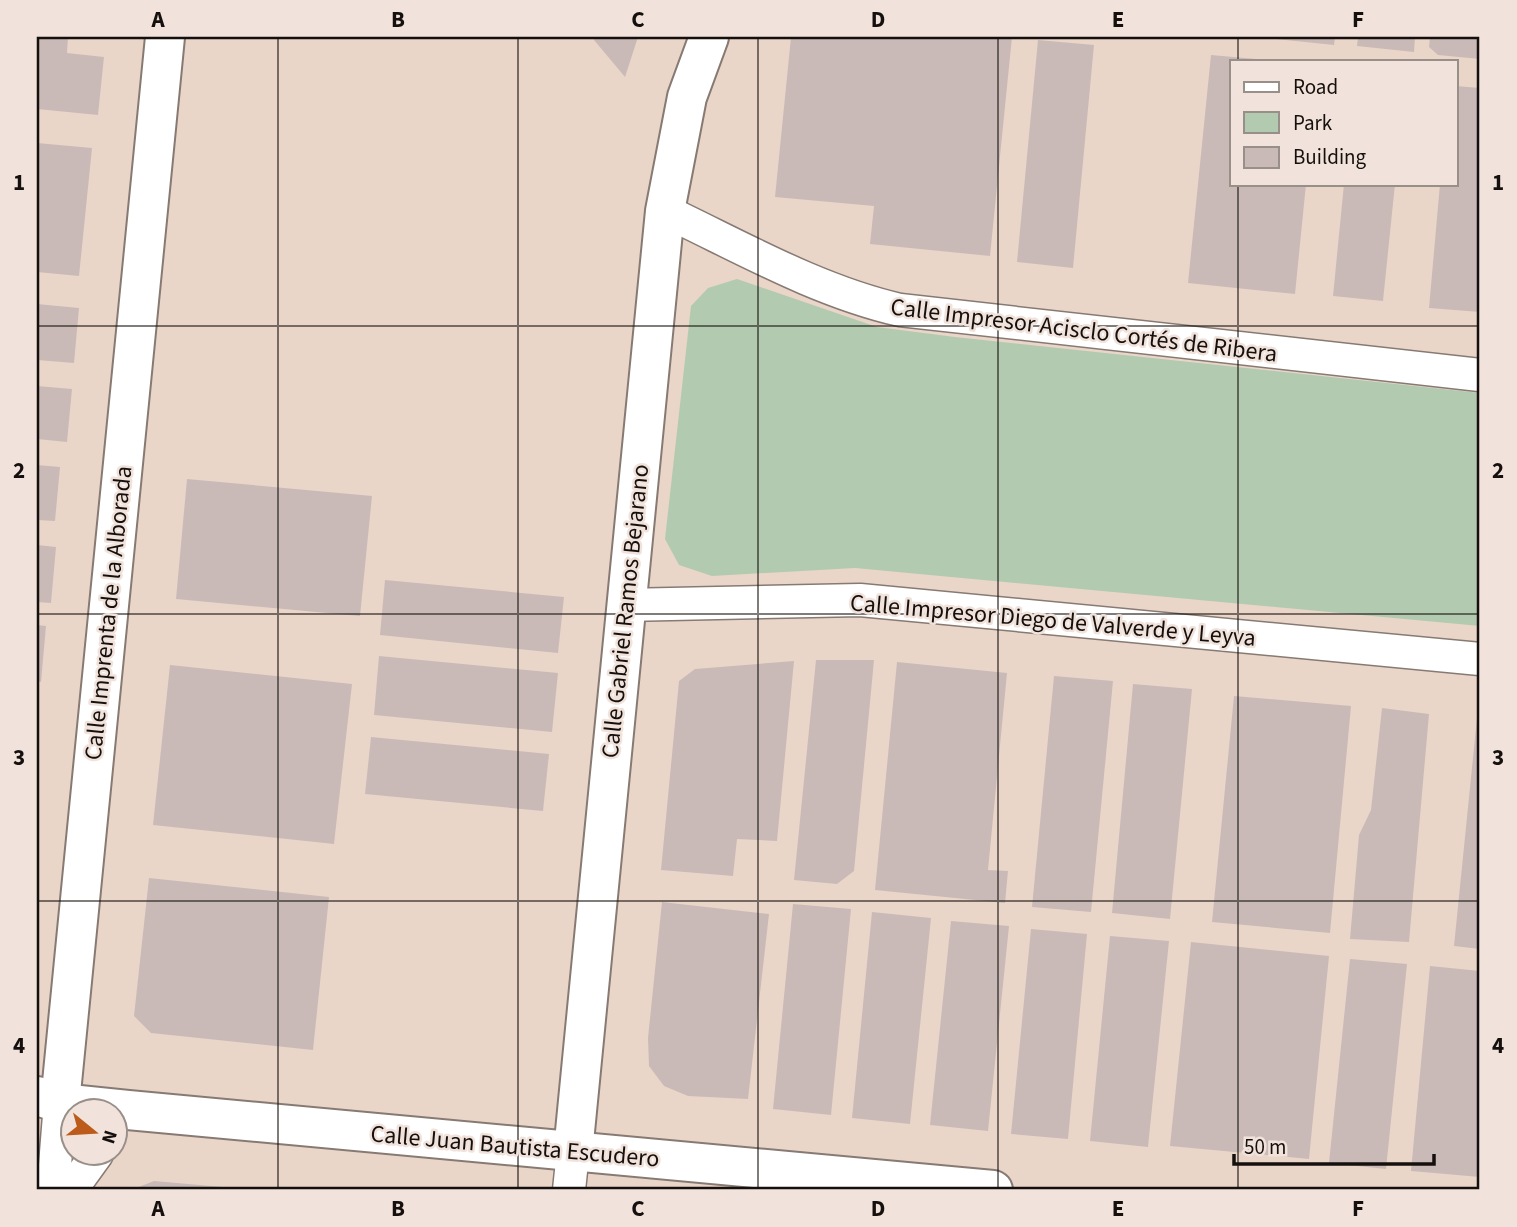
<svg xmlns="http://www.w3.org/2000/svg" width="1517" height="1227" font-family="'Source Sans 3',sans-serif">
<rect width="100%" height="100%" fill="#f1e3db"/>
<path fill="#ead5c9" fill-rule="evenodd" d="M 37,37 L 1480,37 L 1480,1190 L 37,1190 ZM 1232,61 L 1456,61 L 1456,184 L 1232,184 ZM 74,1112 L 116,1112 L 116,1154 L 74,1154 Z"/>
<polygon fill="#b2cbb0" points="737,279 877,327 955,337 1480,393 1480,626 855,568 712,576 679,565 665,539 691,306 708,288"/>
<g fill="#cabab7">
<polygon points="37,37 68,37 67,53 104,57 98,115 37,109"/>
<polygon points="595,37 638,37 625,77 594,40"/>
<polygon points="791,37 1012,37 990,256 870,244 874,206 775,197"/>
<polygon points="1276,37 1335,37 1334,45 1276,39"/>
<polygon points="1358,37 1415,37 1414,52 1357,46"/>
<polygon points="1430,37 1480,37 1480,59 1438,55 1429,47"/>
<polygon points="1038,40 1094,45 1073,268 1017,262"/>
<polygon points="1211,55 1256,59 1255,61 1232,61 1232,184 1306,184 1295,294 1188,283"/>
<polygon points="1456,86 1480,88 1480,312 1429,308 1440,184 1456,184"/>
<polygon points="37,143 92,148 79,276 37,272"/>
<polygon points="1344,184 1395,184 1383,301 1333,296"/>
<polygon points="37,304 79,308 74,363 37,360"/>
<polygon points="37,386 72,389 67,442 37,439"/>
<polygon points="37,465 60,467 55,521 37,520"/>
<polygon points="187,479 372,496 360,616 176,599"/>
<polygon points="37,545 56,547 51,603 37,602"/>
<polygon points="385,580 564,597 558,653 380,635"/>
<polygon points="37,625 46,626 41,682 37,681"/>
<polygon points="379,656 558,673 552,732 374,715"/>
<polygon points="816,660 874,660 854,871 837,884 794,880"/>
<polygon points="794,661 777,841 737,839 733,876 661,870 679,681 695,669"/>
<polygon points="897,662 1007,673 988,870 1008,871 1005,903 875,890"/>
<polygon points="170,665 352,684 334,844 153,825"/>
<polygon points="1054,676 1113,681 1091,912 1032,907"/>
<polygon points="1133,684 1192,689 1170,919 1112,913"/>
<polygon points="1234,696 1351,706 1330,933 1212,922"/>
<polygon points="1382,708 1429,714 1409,942 1350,939 1359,835 1371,810"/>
<polygon points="1477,718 1480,718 1480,949 1454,946"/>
<polygon points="371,737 549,754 543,811 365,794"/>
<polygon points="149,878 329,897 313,1050 151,1033 134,1016"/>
<polygon points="662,902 769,914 748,1099 688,1096 664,1086 649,1066 648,1038"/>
<polygon points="793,904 851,909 831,1115 773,1109"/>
<polygon points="872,912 931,918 910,1124 852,1118"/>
<polygon points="951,921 1009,926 988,1131 930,1125"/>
<polygon points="1031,929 1087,934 1068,1139 1011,1134"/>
<polygon points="1110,936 1169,941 1148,1147 1090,1141"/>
<polygon points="1191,942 1329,956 1309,1159 1170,1146"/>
<polygon points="1350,959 1407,964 1386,1169 1329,1163"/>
<polygon points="1430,966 1480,971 1480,1177 1411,1171"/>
<polygon points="154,1181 234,1188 234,1190 131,1190"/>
</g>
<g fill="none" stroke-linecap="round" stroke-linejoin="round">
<defs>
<g id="minor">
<path d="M 665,211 C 741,247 817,291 900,310 L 1480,375"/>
<polyline points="624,605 860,600 1480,659"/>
<polyline points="53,1190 60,1103"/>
<polyline points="71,1190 97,1154"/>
<polyline points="569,1190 573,1152"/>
</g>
<g id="tertiary">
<polyline points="37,1096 60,1103 128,1110 993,1190"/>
<polyline points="60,1103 165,37"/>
<polyline points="573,1152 665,211 687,97 709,37"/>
</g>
</defs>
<use href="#minor" stroke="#877a73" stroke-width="35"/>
<use href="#tertiary" stroke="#877a73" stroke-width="42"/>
<use href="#minor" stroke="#fff" stroke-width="32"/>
<use href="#tertiary" stroke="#fff" stroke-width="38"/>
</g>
<path fill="none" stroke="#15100d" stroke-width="2" stroke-opacity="0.55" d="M 278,37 L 278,1190M 518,37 L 518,1190M 758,37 L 758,1190M 998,37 L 998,1190M 1238,37 L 1238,61M 1238,184 L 1238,1190M 37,326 L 1480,326M 37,614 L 1480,614M 37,901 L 1480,901"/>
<g text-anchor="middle" stroke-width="5" stroke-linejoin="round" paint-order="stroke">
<g font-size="24" fill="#15100d" stroke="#f1e3db">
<text transform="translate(1084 330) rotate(7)" y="8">Calle Impresor Acisclo Cortés de Ribera</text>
<text transform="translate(625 611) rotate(-84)" y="8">Calle Gabriel Ramos Bejarano</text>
<text transform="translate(108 613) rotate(-84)" y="8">Calle Imprenta de la Alborada</text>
<text transform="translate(1053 620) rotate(5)" y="8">Calle Impresor Diego de Valverde y Leyva</text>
<text transform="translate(515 1146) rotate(5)" y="8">Calle Juan Bautista Escudero</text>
</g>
</g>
<rect width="1517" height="1227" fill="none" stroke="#f1e3db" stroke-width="77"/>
<rect x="1230" y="60" width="228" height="126" fill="#f1e3db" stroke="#998f89" stroke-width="2"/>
<rect x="1244" y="82" width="35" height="10" fill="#ffffff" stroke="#998f89" stroke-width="2"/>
<text x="1293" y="94" font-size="21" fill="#15100d">Road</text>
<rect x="1244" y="112" width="35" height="21" fill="#b2cbb0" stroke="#998f89" stroke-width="2"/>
<text x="1293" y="130" font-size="21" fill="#15100d">Park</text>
<rect x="1244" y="147" width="35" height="21" fill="#cabab7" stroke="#998f89" stroke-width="2"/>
<text x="1293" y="164" font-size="21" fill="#15100d">Building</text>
<g transform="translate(94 1132) rotate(108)"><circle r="33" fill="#f1e3db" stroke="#998f89" stroke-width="2"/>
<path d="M0-5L12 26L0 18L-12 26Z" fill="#bc5b1a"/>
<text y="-10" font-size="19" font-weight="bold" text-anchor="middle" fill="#15100d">N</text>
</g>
<path d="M1234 1154v10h200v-10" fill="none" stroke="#15100d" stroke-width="3.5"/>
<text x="1244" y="1154" font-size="21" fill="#15100d" stroke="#f1e3db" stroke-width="5" paint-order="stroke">50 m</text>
<rect x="38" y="38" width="1440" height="1150" fill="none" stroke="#15100d" stroke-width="2.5"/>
<g font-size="23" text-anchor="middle" font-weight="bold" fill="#15100d">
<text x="158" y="27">A</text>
<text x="398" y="27">B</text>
<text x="638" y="27">C</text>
<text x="878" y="27">D</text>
<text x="1118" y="27">E</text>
<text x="1358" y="27">F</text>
<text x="19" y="190">1</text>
<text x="1498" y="190">1</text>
<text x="19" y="478">2</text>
<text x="1498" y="478">2</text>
<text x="19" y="765">3</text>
<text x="1498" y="765">3</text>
<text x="19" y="1053">4</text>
<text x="1498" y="1053">4</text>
<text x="158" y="1216">A</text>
<text x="398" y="1216">B</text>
<text x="638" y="1216">C</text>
<text x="878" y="1216">D</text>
<text x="1118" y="1216">E</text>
<text x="1358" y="1216">F</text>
</g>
</svg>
